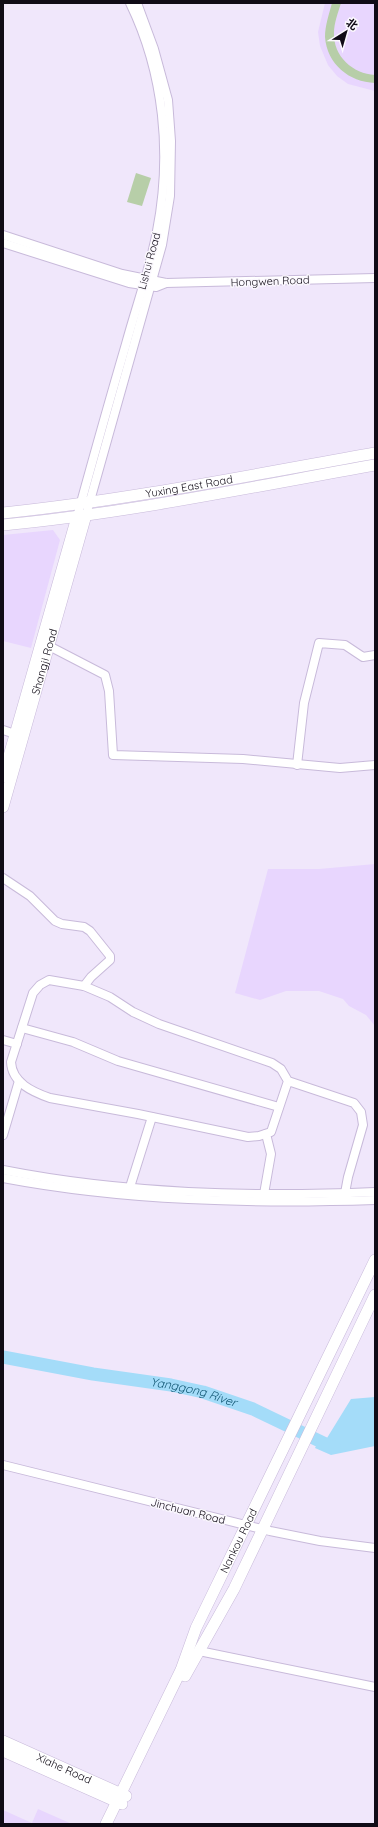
<svg xmlns="http://www.w3.org/2000/svg" width="378" height="1827" font-family="Quicksand,'Noto Sans SC',sans-serif">
<rect width="100%" height="100%" fill="#f0e7fb"/>
<g fill="#e8d6fe">
<polygon points="325,3 375,3 375,91 348,84 337,76 328,65 320,46 318,32"/>
<polygon points="53,530 60,540 31,648 3,641 3,535"/>
<polygon points="375,864 375,1026 366,1015 349,1006 343,999 319,991 286,991 260,1000 235,993 268,869 319,869"/>
<polygon points="38,1809 72,1824 3,1824 3,1810 32,1823"/>
</g>
<g fill="#b7cea8">
<path d="M 332,3 L 341,3 C 338,13 334,23 334,33 C 333,56 353,74 375,75 L 375,83 C 349,82 327,64 325,37 C 325,26 329,14 332,3 Z"/>
<polygon points="136,173 151,178 142,206 127,202"/>
</g>
<polygon fill="#a4dcf9" points="375,1397 375,1446 331,1455 315,1448 321,1436 327,1438 351,1399"/>
<g fill="none" stroke-linecap="round" stroke-linejoin="round">
<path stroke="#a4dcf9" stroke-width="13" id="s1" d="M 3,1357 L 93,1374 L 171,1385 L 203,1392 L 253,1409 L 332,1447 L 334,1447"/>
<defs>
<g id="minor">
<polyline points="3,235 122,274 166,283 375,278"/>
<polyline points="3,243 129,283 156,287 166,283"/>
<polyline points="86,515 162,245 170,196 171,141 168,100 154,49 137,3"/>
<path d="M 77,517 C 93,459 109,402 126,344 C 136,307 150,269 157,231 C 172,154 164,73 130,3"/>
<polyline points="49,646 105,675 109,691 113,755 243,759 340,768 375,765"/>
<polyline points="3,730 15,734"/>
<polyline points="297,765 304,703 319,643 345,645 363,657 375,655"/>
<polyline points="3,878 30,896 55,921 62,924 84,927 90,931 110,956 110,960 91,977 84,986"/>
<polyline points="22,1028 73,1042 118,1061 279,1107"/>
<polyline points="3,1040 17,1044"/>
<path d="M 288,1081 L 271,1132 L 259,1136 L 248,1137 L 138,1114 L 50,1098 C 33,1092 12,1083 11,1062 L 33,993 L 40,985 L 49,980 L 84,986 L 110,997 L 133,1012 L 159,1024 L 272,1063 L 281,1069 L 288,1081 L 354,1103 L 361,1112 L 363,1125 L 348,1177 L 345,1193"/>
<polyline points="3,1135 19,1081"/>
<path d="M 3,1170 C 125,1194 251,1197 375,1192"/>
<path d="M 3,1178 C 125,1201 251,1204 375,1200"/>
<polyline points="130,1187 152,1117"/>
<polyline points="264,1194 271,1154 266,1134"/>
<polyline points="3,1465 270,1531 320,1541 375,1548"/>
<polyline points="199,1651 375,1687"/>
</g>
<g id="major">
<path id="s2" d="M 3,513 C 128,500 251,475 375,453"/>
<path d="M 3,525 C 128,513 251,487 375,465"/>
<polyline points="3,777 77,517"/>
<path id="s3" d="M 3,807 L 86,515"/>
<polyline points="185,1676 234,1589 375,1295"/>
<path id="s4" d="M 3,1741 L 126,1796"/>
<polyline points="3,1751 122,1804"/>
<path id="s5" d="M 106,1824 L 181,1670 L 196,1628 L 375,1260"/>
</g>
</defs>
<use href="#minor" stroke="#c8bada" stroke-width="10"/>
<use href="#major" stroke="#c8bada" stroke-width="12"/>
<use href="#minor" stroke="#fff" stroke-width="8"/>
<use href="#major" stroke="#fff" stroke-width="11"/>
</g>
<g text-anchor="middle" stroke-width="3" stroke-linejoin="round" paint-order="stroke">
<g font-size="11" fill="#100b16" stroke="#fbf8fe">
<text transform="translate(149 261) rotate(-75)" y="4">Lishui Road</text>
<text transform="translate(270 281) rotate(-2)" y="4">Hongwen Road</text>
<text dy="4" stroke="none"><textPath href="#s2" startOffset="188">Yuxing East Road</textPath></text>
<text dy="4" stroke="none"><textPath href="#s3" startOffset="151">Shangji Road</textPath></text>
<text transform="translate(188 1511) rotate(14)" y="4">Jinchuan Road</text>
<text dy="4" stroke="none"><textPath href="#s5" startOffset="313">Nankou Road</textPath></text>
<text dy="4" stroke="none"><textPath href="#s4" startOffset="67">Xiahe Road</textPath></text>
</g>
<g font-size="12" font-style="italic" fill="#135875" stroke="#fbf8fe">
<text dy="4" stroke="none"><textPath href="#s1" startOffset="194">Yanggong River</textPath></text>
</g>
</g>
<rect width="378" height="1827" fill="none" stroke="#100b16" stroke-width="8"/>
<g transform="translate(346 32) rotate(37)" stroke="#fbf8fe" stroke-width="3" paint-order="stroke">
<path d="M0-3L7 15L0 10L-7 15Z" fill="#100b16"/>
<text y="-6" font-size="11" font-weight="bold" text-anchor="middle" fill="#100b16">北</text>
</g>
</svg>
